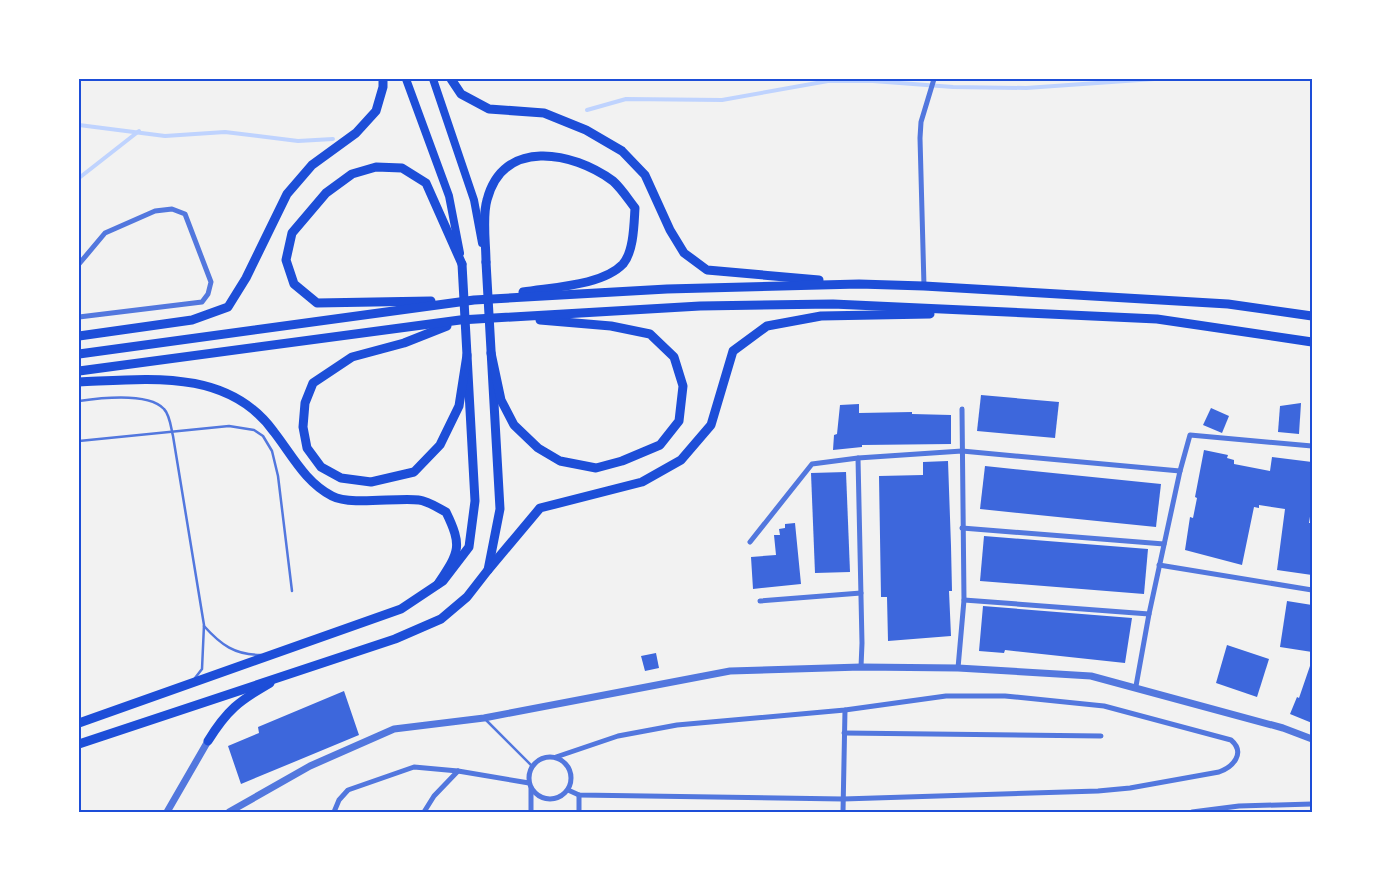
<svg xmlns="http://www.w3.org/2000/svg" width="1391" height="891" font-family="Quicksand,sans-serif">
<rect width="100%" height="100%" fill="#f2f2f2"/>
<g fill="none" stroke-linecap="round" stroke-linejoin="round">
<g stroke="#bfd3fe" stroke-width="4">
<polyline points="587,110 626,99 722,100 828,81 873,81 953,87 1026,88 1154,79"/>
<polyline points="79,125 165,136 225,132 298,141 333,139"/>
<polyline points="79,178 139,131"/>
</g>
</g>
<g fill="#3d67dc">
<polygon points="981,395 1059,402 1055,438 977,431"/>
<polygon points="1301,403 1299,434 1278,432 1280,406"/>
<polygon points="859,404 859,413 912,412 912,414 951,415 951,444 862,445 862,447 833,450 834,435 837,434 840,405"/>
<polygon points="1211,408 1229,416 1222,433 1203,425"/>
<polygon points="1204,450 1228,455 1227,458 1234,460 1234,464 1270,471 1272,457 1312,462 1312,504 1309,523 1312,523 1312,575 1277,570 1285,509 1259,505 1259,508 1254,507 1242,565 1185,550 1190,517 1193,518 1197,498 1195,497"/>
<polygon points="948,461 951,546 952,591 949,591 951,636 888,641 887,597 881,597 879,476 923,475 923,462"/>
<polygon points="985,466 1161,484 1156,527 980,509"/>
<polygon points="846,472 850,572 815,573 811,473"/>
<polygon points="795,523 801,584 753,589 751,557 776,555 774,535 780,535 779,529 785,528 785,524"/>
<polygon points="984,536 1148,549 1144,594 980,581"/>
<polygon points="1287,601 1312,605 1312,652 1280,647"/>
<polygon points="983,606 1132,618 1125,663 1005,650 1004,653 979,651"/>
<polygon points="1227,645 1269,659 1257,697 1216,683"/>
<polygon points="656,653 659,668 645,671 641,656"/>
<polygon points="1311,663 1312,663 1312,723 1290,714 1297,697 1299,698"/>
<polygon points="344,691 359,735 241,784 228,746 259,733 258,727"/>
</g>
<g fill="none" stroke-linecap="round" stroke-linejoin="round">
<g stroke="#5277de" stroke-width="2.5">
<path d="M 79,401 C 100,398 148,392 164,409 C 170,415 171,428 173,436 L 204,625 L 202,669 L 195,678"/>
<polyline points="79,441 229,426 254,430 263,436 272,451 278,476 292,591"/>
<path d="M 204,626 C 221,645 235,655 261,655"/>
<polyline points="485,719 532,766"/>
</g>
<g stroke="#5277de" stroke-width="5">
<polyline points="79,264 105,233 155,211 172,209 185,214 211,282 208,294 202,302 79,317"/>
<polyline points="924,286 920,138 921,122 934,79"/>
<polyline points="858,458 862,643 861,667"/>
<polyline points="1180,471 1190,435 1312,446"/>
<polyline points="962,528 1164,544"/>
<polyline points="750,542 812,464 858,458 962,451 1180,471 1149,614 1136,686"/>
<polyline points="1159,565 1312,590"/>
<polyline points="964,600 1149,614"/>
<polyline points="760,601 861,593"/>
<polyline points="958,668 964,600 962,409"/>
<polyline points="844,733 1101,736"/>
<circle cx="550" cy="778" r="21"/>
<path d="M 556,757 L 618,736 L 677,725 L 845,710 L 946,696 L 1005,696 L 1104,706 L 1231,740 C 1246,753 1233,767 1219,772 L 1130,788 L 1098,791 L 843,799 L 579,795 L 568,790"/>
<polyline points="334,812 339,800 348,790 414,767 458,771 529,783"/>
<polyline points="424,812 434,796 458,771"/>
<polyline points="531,812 531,788"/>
<polyline points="579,812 579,795"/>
<polyline points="843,812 845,710"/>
<polyline points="1192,812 1239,806 1312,804"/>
</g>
<g stroke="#5277de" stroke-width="7">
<polyline points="167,812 208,741"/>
<polyline points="229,812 310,766 394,729 484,718 730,671 861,667 958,668 1091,676 1283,728 1312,739"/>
</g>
<g stroke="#1d4ed8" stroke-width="8">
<polyline points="406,79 449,196 460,253"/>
<polyline points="433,79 474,200 482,243"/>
</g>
<g stroke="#1d4ed8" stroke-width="9">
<polyline points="79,723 401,609 443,581 469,547 475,501 462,264"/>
<path d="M 208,741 C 227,710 239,701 270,683"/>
<polyline points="79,744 395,639 441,619 467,597 488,570 500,509 486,262"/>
</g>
<g stroke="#1d4ed8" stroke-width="9">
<polyline points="451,79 461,94 489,109 544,113 586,130 622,151 645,175 670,230 684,253 707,270 819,280"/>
<path d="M 486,262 C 486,244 482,217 487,200 C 503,138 572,151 613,181 C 621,188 628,199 635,208 C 634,223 634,251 623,264 C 602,286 552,287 523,292"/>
<polyline points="431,301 317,303 294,284 286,260 292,233 326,193 352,174 376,167 402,168 426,183 462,264"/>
<polyline points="447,326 404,343 352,357 313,383 305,403 303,427 307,448 321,467 341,478 371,482 414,472 440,445 459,406 467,355"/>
<polyline points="79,336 192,320 228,307 246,278 287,194 312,165 356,133 376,111 383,87 383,79"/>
<polyline points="491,353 501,400 514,425 538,448 560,461 596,468 622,461 660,445 679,421 683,386 674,357 650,334 611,326 540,320"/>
<polyline points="79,354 474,300 667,289 859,284 924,286 1228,304 1312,316"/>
<polyline points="79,371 460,320 700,306 833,304 1157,319 1312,342"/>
<path d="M 79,382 C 148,379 228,368 274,432 C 292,455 305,482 332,496 C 351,506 397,497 419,500 C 428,501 438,508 446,512 C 463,547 459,552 438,584"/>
<polyline points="488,570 540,508 642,482 681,460 711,425 733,351 767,326 821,316 930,314"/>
</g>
</g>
<rect width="1391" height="891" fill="none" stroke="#ffffff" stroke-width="160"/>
<rect x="80" y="80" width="1231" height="731" fill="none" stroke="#1d4ed8" stroke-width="2"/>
</svg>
